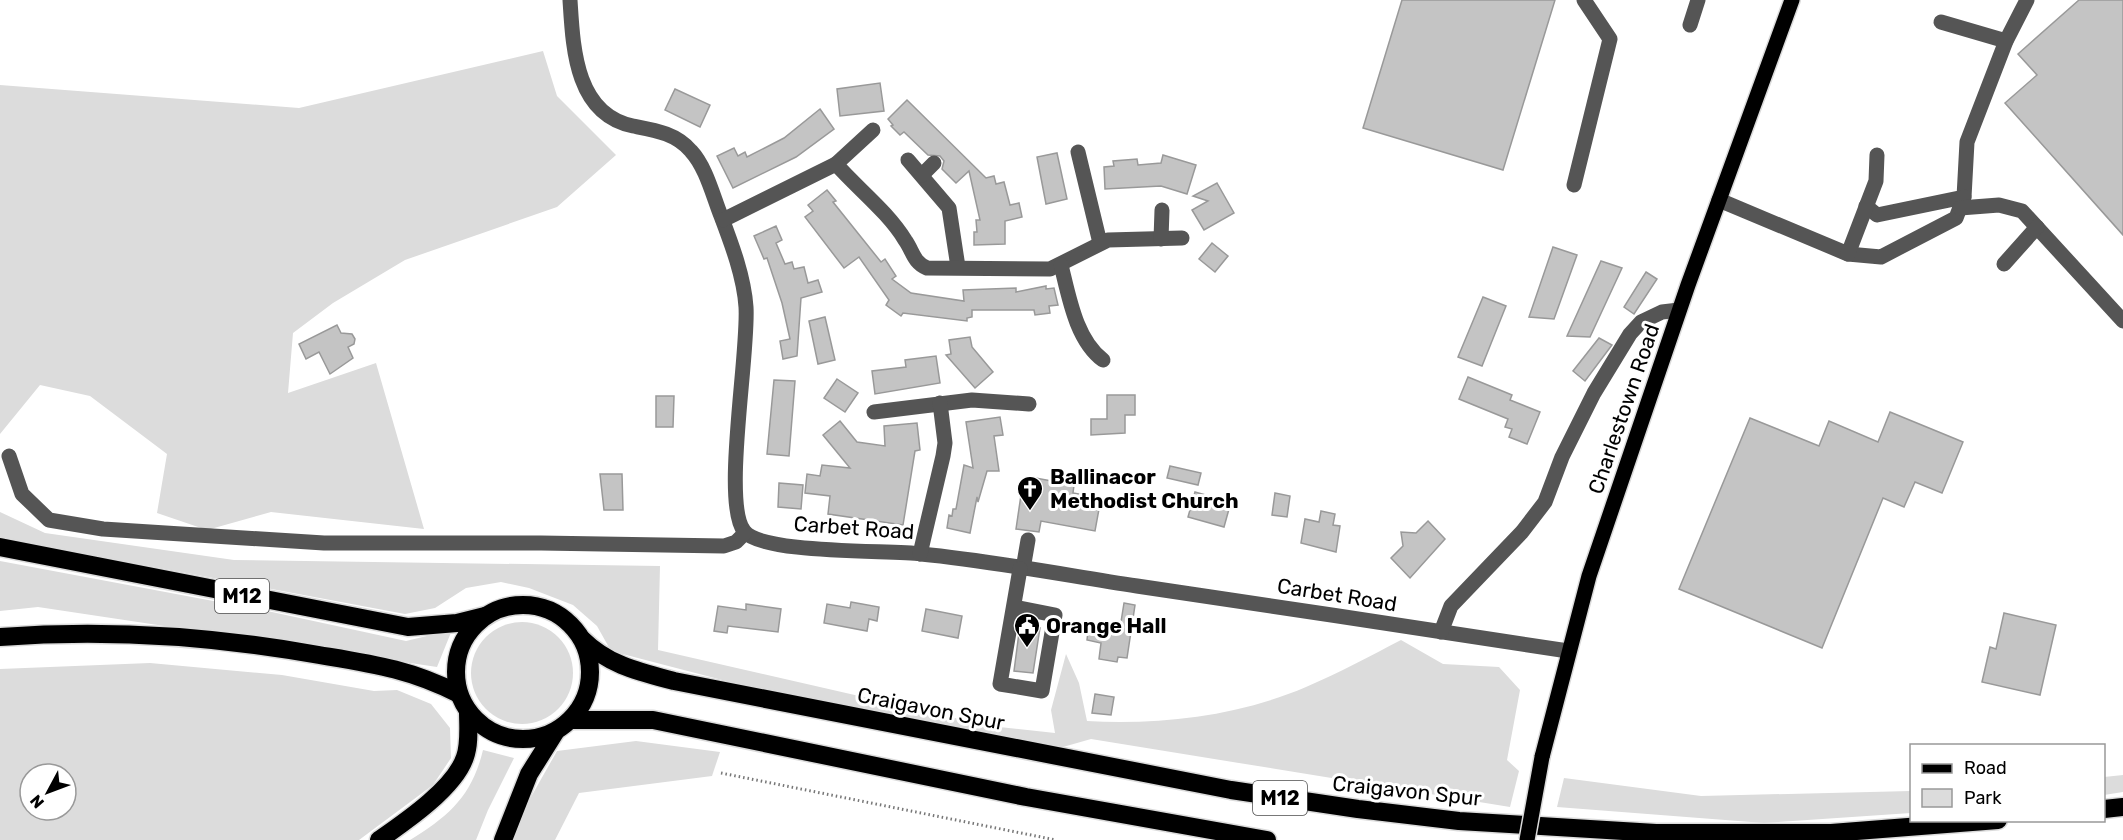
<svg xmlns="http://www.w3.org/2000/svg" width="2123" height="840" font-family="Rubik,sans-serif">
<rect width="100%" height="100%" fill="#fff"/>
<g fill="#dcdcdc" fill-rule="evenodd">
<polygon points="543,51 557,96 616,155 557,207 405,260 333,303 293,333 288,393 376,363 424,529 271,512 207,530 157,513 167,454 90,396 40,385 0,434 0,85 299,108"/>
<path d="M 0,512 L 45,533 L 234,560 L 660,566 L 658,650 L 990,726 L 1055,733 L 1051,710 L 1066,654 L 1079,683 L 1087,721 C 1161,725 1238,716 1306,687 C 1339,673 1370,656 1401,640 L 1443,664 L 1499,667 L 1520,690 L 1507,760 L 1519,771 L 1510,807 L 1091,739 L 1056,749 L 961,733 L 726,681 L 611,651 L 597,626 L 573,605 L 529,588 L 501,582 L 466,588 L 435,608 L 405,614 L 0,538 Z"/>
<polygon points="0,561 272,612 406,641 452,630 437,667 38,607 0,611"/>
<circle cx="522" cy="673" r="51"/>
<path d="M 150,663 L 282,675 L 374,691 L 397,690 L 431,704 L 450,728 L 451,758 L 433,785 L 359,840 L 0,840 L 0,669 ZM 30,774 L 66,774 L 66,810 L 30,810 Z"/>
<polygon points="636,741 720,752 712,776 579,793 555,840 513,840 527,804 557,751"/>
<path d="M 483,750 L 514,758 L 488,810 L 476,840 L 410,840 C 449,816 472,796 483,750 Z"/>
<polygon points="2123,775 2123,792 2104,795 2104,777"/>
<polygon points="1564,778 1701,796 1911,791 1911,813 1764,823 1557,807"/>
</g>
<g fill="#c4c4c4" stroke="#999" stroke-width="1.5">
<polygon points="1402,0 1555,0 1503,170 1363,128"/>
<polygon points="2079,0 2123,0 2123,235 2005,103 2037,75 2018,54"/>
<polygon points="880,83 884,111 840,116 837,89"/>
<polygon points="675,89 710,105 700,127 665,110"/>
<polygon points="907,100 986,178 994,176 996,184 1004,182 1010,205 1019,203 1022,217 1005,221 1005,244 974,245 974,232 977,232 976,220 980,220 969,171 956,183 942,169 944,161 940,156 928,155 904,132 900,135 891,126 893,125 888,119"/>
<polygon points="820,109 834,129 796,157 733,188 717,156 734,148 738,156 745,152 747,157 784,138"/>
<polygon points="1057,153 1067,199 1046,204 1037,157"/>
<polygon points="1163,155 1196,165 1187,194 1161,186 1105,189 1104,167 1114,166 1113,161 1137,159 1138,165 1161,163"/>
<polygon points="1217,183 1234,213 1204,230 1192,210 1208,201 1193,196"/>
<polygon points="827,190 836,201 833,202 881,262 885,259 896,276 892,279 911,293 964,301 963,290 1016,288 1016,292 1046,286 1046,289 1054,288 1058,305 1049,306 1050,313 1035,315 1034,310 972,310 972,317 967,318 967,321 903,313 901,316 886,305 889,300 859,257 844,268 805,217 813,211 808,205"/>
<polygon points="776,226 782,240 776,243 785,264 792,262 794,269 804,267 808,283 818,280 822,292 801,298 797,356 783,359 780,341 790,339 782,303 767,258 764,259 754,236"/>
<polygon points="1212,243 1228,256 1215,272 1199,259"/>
<polygon points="1553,247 1577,255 1554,319 1529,317"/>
<polygon points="1601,261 1622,268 1590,337 1567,336"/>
<polygon points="1646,272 1657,279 1634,314 1624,307"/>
<polygon points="1483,297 1506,306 1482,366 1458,357"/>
<polygon points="825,317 835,360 818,364 809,321"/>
<polygon points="337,325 341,333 352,334 355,339 354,344 348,347 353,358 330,374 319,352 306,359 299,344"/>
<polygon points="970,337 972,347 993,372 975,388 946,355 951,354 949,340"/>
<polygon points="1599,338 1612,345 1585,381 1573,371"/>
<polygon points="936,356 940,383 875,394 872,371 906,367 905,360"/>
<polygon points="1468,377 1512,395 1510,400 1540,412 1527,444 1509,437 1512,429 1505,427 1508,419 1459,399"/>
<polygon points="837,379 858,393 845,412 824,398"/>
<polygon points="774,380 795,381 789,456 767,454"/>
<polygon points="1107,395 1135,395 1135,415 1125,415 1125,433 1091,435 1091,419 1107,419"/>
<polygon points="656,396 674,396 673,427 656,427"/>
<polygon points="1890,412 1963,442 1942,493 1915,482 1904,507 1883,498 1822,648 1679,589 1750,418 1819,446 1829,421 1878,442"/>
<polygon points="1000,417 1003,435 994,436 999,471 987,471 978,502 977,497 970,533 947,528 949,515 952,516 953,509 956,509 964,465 973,468 966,422"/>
<polygon points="840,421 857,442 885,446 884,426 917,423 920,450 915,451 903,525 828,514 830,496 805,493 807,474 820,476 822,465 850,468 823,435"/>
<polygon points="1170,466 1201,473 1198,485 1167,478"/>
<polygon points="600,474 622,474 623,510 604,510"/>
<polygon points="1030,477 1074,485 1073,493 1101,498 1095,531 1041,521 1039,532 1016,529 1021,495 1027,496"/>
<polygon points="779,483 803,485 801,509 778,507"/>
<polygon points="1195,492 1213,497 1212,504 1229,509 1224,527 1188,517"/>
<polygon points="1275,493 1290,496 1287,517 1272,515"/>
<polygon points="1321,511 1335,514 1333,525 1340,526 1336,552 1301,543 1305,519 1319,522"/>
<polygon points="1428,521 1445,539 1410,578 1391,558 1403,546 1401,532 1416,533"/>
<polygon points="851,602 879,607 877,621 869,619 867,631 824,623 827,604 850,608"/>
<polygon points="1124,603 1135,605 1127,658 1118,657 1117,662 1099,659 1101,643 1087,640 1089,623 1120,628"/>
<polygon points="746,604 781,609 778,632 728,626 727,633 714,631 718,606 746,610"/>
<polygon points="926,609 962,616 958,638 922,631"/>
<polygon points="2004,613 2056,625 2040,695 1982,682 1990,647 1996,649"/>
<polygon points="1020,625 1040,628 1033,673 1014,671"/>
<polygon points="1095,694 1114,697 1111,715 1092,713"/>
</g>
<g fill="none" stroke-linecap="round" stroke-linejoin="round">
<defs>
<polyline id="major" points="1542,757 1589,576 1688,285 1792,0"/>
<g id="highway">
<polyline points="0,547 408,627 457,623 485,616"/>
<circle cx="523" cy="672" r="67"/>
<path d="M 0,637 C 107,629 213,636 319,655 C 373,664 410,669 459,694"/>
<path d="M 582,639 C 608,665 640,672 674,681 L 1231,790 L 1358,809 L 1459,821 L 1656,833 L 1831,833 L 1998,820"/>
<polyline points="571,720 653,720 1026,797 1267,840"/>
<polyline points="2104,809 2123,807"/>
<path d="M 379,840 C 405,822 455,788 465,757 C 470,743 468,726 468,711"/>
<polyline points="503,840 529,774 556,731"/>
</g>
</defs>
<use href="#major" stroke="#dbdbdb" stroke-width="18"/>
<use href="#highway" stroke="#dbdbdb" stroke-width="21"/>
<polyline stroke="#777" stroke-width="3" stroke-dasharray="1.5 3" stroke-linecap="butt" points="721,773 1056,840"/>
<g stroke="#555" stroke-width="15">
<path d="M 570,0 C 573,47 575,114 633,126 C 654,130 676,133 691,151 C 706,167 713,196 721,216 C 732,245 744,277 746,307 C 749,353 722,503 744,531 C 761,554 888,550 921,554 C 993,561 1065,575 1137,586 C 1281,607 1424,629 1568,651"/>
<polyline points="1941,22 2006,41"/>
<polyline points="1690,25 1698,0"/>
<polyline points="1078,152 1100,243"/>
<polyline points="908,160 949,208 958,267"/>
<polyline points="836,164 873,130"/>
<polyline points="922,175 934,163"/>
<polyline points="1574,185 1610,39 1584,0"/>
<polyline points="1719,200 1848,254 1881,257 1956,218 1964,197 1967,142 2006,41 2027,0"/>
<polyline points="1866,206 1877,215 1964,197"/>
<polyline points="1960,208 1999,205 2022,211 2123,321"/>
<path d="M 723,220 L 836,164 C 858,189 888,212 905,240 C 913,251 913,262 927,268 L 1050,269 L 1108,240 L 1182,238"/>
<polyline points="1161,239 1162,210"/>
<polyline points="1848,254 1876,181 1877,155"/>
<polyline points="2004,264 2037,227"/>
<path d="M 1061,265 C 1069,297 1076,340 1103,360"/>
<polyline points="874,412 972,400 1029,404"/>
<polyline points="9,456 22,494 49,520 103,529 324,543 541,543 724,546 736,542 745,533"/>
<polyline points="920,554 943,456 945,443 940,403"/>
<polyline points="1023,569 1028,540"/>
<polyline points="1014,607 1055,615 1042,691 1000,684 1020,569"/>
<polyline points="1441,632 1451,606 1522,532 1545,502 1562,457 1594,393 1630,334 1641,322 1662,312 1679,310"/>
</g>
<use href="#major" stroke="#000" stroke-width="15"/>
<use href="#highway" stroke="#000" stroke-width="18"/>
<defs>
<polyline id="major-bridge" points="1527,840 1542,757"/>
</defs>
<use href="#major-bridge" stroke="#dbdbdb" stroke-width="18" stroke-linecap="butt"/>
<use href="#major-bridge" stroke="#000" stroke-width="15"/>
</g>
<defs>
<symbol id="church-pin" viewBox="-11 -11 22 30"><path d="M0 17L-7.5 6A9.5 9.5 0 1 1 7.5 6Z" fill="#000" stroke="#fff"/><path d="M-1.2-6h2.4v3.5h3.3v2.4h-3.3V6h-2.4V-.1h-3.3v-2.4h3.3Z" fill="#fff"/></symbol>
<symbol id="civic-pin" viewBox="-11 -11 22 30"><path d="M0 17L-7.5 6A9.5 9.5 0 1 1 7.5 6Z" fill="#000" stroke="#fff"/><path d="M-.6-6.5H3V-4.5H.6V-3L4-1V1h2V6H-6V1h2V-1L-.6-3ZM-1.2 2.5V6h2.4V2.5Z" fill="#fff"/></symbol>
</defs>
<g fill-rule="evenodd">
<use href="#church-pin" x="1015" y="474" width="30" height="40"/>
<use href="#civic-pin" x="1012" y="611" width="30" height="40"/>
</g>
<g text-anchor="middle" stroke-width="6" stroke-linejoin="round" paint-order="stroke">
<g fill="#fff" stroke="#4c4c4c" stroke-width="1.5">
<rect x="215" y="579" width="54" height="34" rx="4.5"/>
<rect x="1253" y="781" width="54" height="34" rx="4.5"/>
</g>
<g font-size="20" font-weight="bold" fill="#000">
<text x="242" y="603">M12</text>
<text x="1280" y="805">M12</text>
</g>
<g font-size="21" fill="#000" stroke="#fff">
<text transform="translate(1624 409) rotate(-71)" y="7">Charlestown Road</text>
<text transform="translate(854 528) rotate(4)" y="7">Carbet Road</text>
<text transform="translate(1337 595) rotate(9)" y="7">Carbet Road</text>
<text transform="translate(931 709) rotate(11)" y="7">Craigavon Spur</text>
<text transform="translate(1407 791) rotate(6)" y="7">Craigavon Spur</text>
</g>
<g font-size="21" font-weight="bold" fill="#000" stroke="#fff" text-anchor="start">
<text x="1050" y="484">Ballinacor<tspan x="1050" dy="24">Methodist Church</tspan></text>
<text x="1046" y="633">Orange Hall</text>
</g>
</g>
<rect x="1910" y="744" width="195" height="78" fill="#ffffff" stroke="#999999" stroke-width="1.5"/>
<rect x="1922" y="764" width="30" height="9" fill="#000000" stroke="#999999" stroke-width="1.5"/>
<text x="1964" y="774" font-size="18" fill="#000000">Road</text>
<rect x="1922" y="789" width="30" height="18" fill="#dcdcdc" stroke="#999999" stroke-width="1.5"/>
<text x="1964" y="804" font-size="18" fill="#000000">Park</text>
<g transform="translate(48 792) rotate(229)"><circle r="28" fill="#ffffff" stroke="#999999" stroke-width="1.5"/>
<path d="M0-4.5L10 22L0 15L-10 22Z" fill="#000000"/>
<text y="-9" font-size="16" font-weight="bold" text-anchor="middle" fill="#000000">N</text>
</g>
</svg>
